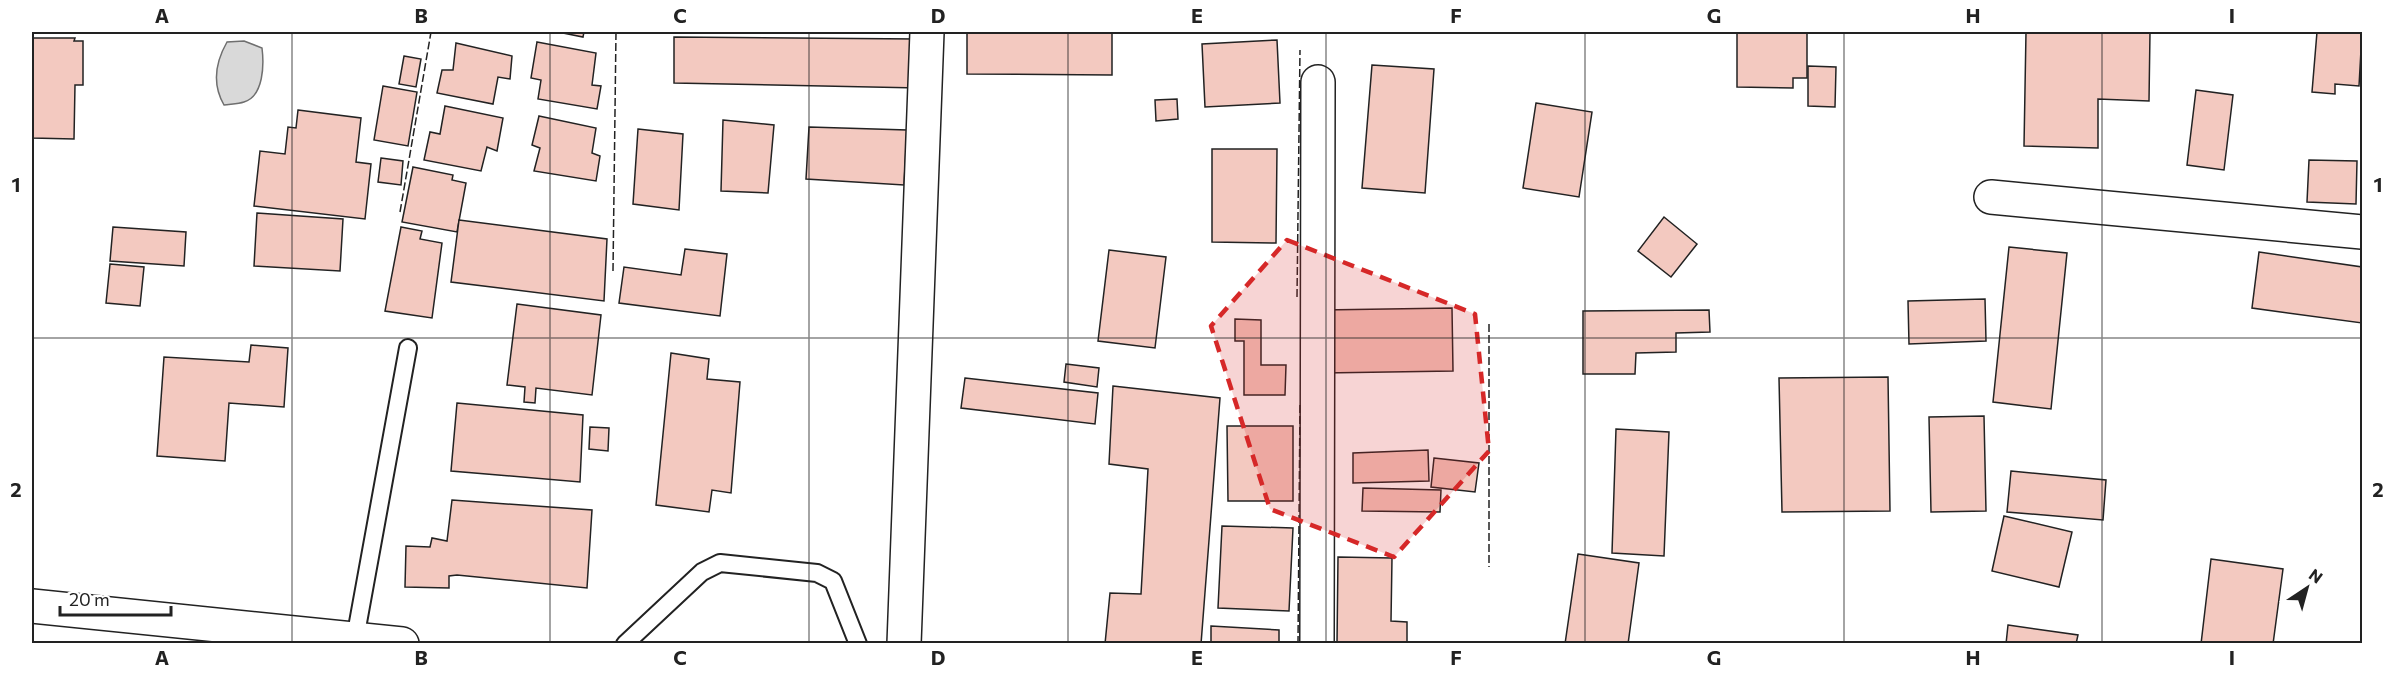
<svg xmlns="http://www.w3.org/2000/svg" width="2394" height="675" font-family="Commissioner,sans-serif">
<rect width="100%" height="100%" fill="#fff"/>
<path fill="#d9d9d9" stroke="#6f6f6f" stroke-width="1.5" d="M 244,41 L 262,48 C 264,64 264,96 244,102 C 238,104 230,104 224,105 C 212,84 215,63 227,42 Z"/>
<g fill="#f3c9c0" stroke="#222" stroke-width="1.5">
<polygon points="558,32 584,32 583,37"/>
<polygon points="967,32 1112,32 1112,75 967,74"/>
<polygon points="1737,32 1807,32 1807,78 1793,78 1793,88 1737,87"/>
<polygon points="2026,32 2150,32 2149,101 2098,99 2098,148 2024,146"/>
<polygon points="2317,32 2362,32 2359,86 2335,84 2335,94 2312,92"/>
<polygon points="674,37 917,39 919,88 674,83"/>
<polygon points="32,38 75,38 74,41 83,41 83,85 75,85 74,139 32,138"/>
<polygon points="1277,40 1280,103 1205,107 1202,44"/>
<polygon points="537,42 596,53 592,85 601,86 597,109 538,99 541,80 531,78"/>
<polygon points="456,43 512,56 510,79 498,77 493,104 437,93 442,70 453,70"/>
<polygon points="404,56 421,59 416,87 399,84"/>
<polygon points="1372,65 1434,69 1425,193 1362,188"/>
<polygon points="1808,66 1836,67 1835,107 1808,106"/>
<polygon points="383,86 417,92 408,146 374,140"/>
<polygon points="2196,90 2233,95 2224,170 2187,165"/>
<polygon points="1177,99 1178,119 1156,121 1155,100"/>
<polygon points="1536,103 1592,112 1579,197 1523,188"/>
<polygon points="445,106 503,118 497,151 487,147 481,171 424,160 430,132 440,134"/>
<polygon points="298,110 361,118 356,162 371,164 365,219 254,206 260,151 285,154 288,127 296,128"/>
<polygon points="539,116 596,128 592,153 600,156 596,181 534,171 540,148 532,145"/>
<polygon points="723,120 774,125 768,193 721,191"/>
<polygon points="809,127 907,130 904,185 806,179"/>
<polygon points="638,129 683,134 679,210 633,204"/>
<polygon points="1212,149 1277,149 1276,243 1212,242"/>
<polygon points="381,158 403,161 401,185 378,182"/>
<polygon points="2309,160 2357,161 2356,204 2307,202"/>
<polygon points="413,167 453,175 452,180 466,183 457,232 402,222"/>
<polygon points="257,213 343,219 340,271 254,266"/>
<polygon points="1664,217 1697,244 1671,277 1638,251"/>
<polygon points="459,220 607,239 604,301 451,282"/>
<polygon points="113,227 186,232 184,266 110,261"/>
<polygon points="401,227 422,231 420,239 442,243 432,318 385,311"/>
<polygon points="2009,247 2067,253 2051,409 1993,402"/>
<polygon points="685,249 727,254 720,316 619,303 624,267 681,275"/>
<polygon points="1109,250 1166,257 1155,348 1098,341"/>
<polygon points="2259,252 2362,267 2362,323 2252,308"/>
<polygon points="110,264 144,267 140,306 106,303"/>
<polygon points="1985,299 1986,341 1909,344 1908,301"/>
<polygon points="517,304 601,315 592,395 536,388 535,403 524,402 525,387 507,385"/>
<polygon points="1452,308 1453,371 1323,373 1322,310"/>
<polygon points="1709,310 1710,332 1676,333 1676,352 1636,353 1635,374 1583,374 1583,311"/>
<polygon points="1235,319 1261,320 1261,365 1286,365 1285,395 1244,395 1244,341 1235,341"/>
<polygon points="251,345 288,348 284,407 229,403 225,461 157,456 164,357 249,362"/>
<polygon points="671,353 709,359 707,379 740,382 731,493 712,490 709,512 656,505"/>
<polygon points="1066,364 1099,368 1097,387 1064,382"/>
<polygon points="1888,377 1890,511 1782,512 1779,378"/>
<polygon points="965,378 1098,393 1095,424 961,408"/>
<polygon points="1113,386 1220,398 1201,644 1105,644 1110,593 1141,594 1148,469 1109,464"/>
<polygon points="457,403 583,415 580,482 451,471"/>
<polygon points="1984,416 1986,511 1931,512 1929,417"/>
<polygon points="1227,426 1293,426 1293,501 1228,501"/>
<polygon points="590,427 609,428 608,451 589,449"/>
<polygon points="1616,429 1669,432 1664,556 1612,553"/>
<polygon points="1428,450 1429,481 1353,483 1353,453"/>
<polygon points="1434,458 1479,463 1475,492 1431,487"/>
<polygon points="2011,471 2106,480 2103,520 2007,512"/>
<polygon points="1363,488 1441,490 1440,512 1362,511"/>
<polygon points="452,500 592,510 587,588 457,575 449,576 449,588 405,587 406,546 430,547 432,538 447,541"/>
<polygon points="2004,516 2072,532 2059,587 1992,571"/>
<polygon points="1222,526 1293,528 1289,611 1218,608"/>
<polygon points="1578,554 1639,563 1628,644 1565,644"/>
<polygon points="1338,557 1392,558 1391,621 1407,622 1407,644 1337,644"/>
<polygon points="2211,559 2283,569 2273,644 2201,644"/>
<polygon points="2008,625 2078,635 2076,644 2006,644"/>
<polygon points="1211,626 1279,630 1279,644 1211,644"/>
</g>
<g fill="none" stroke-linecap="round" stroke-linejoin="round">
<defs>
<g id="service">
<polyline points="355,639 408,348"/>
<polyline points="625,644 702,572 720,563 817,573 833,581 858,644"/>
</g>
<g id="minor">
<polyline points="1991,197 2362,232"/>
<polyline points="904,644 927,32"/>
<polyline points="1317,644 1318,82"/>
</g>
<polyline id="tertiary" points="32,606 402,644"/>
</defs>
<use href="#service" stroke="#222" stroke-width="20"/>
<use href="#minor" stroke="#222" stroke-width="36"/>
<use href="#tertiary" stroke="#222" stroke-width="36"/>
<use href="#service" stroke="#fff" stroke-width="16"/>
<use href="#minor" stroke="#fff" stroke-width="33"/>
<use href="#tertiary" stroke="#fff" stroke-width="33"/>
<g stroke="#222" stroke-width="1.5" stroke-dasharray="8 3" stroke-linecap="butt">
<polyline points="400,212 431,32"/>
<polyline points="613,271 616,32"/>
<polyline points="1297,297 1300,50"/>
<polyline points="1489,324 1489,567"/>
<polyline points="1298,644 1300,403"/>
</g>
</g>
<path fill="#d62828" fill-opacity="0.2" stroke="#d62828" stroke-width="4.5" stroke-dasharray="12 8" stroke-linejoin="round" d="M 1287,240 L 1475,314 L 1489,451 L 1394,557 L 1270,509 L 1211,326 Z"/>
<path fill="none" stroke="#222" stroke-width="1.5" stroke-opacity="0.55" d="M 292,32 L 292,644M 550,32 L 550,644M 809,32 L 809,644M 1068,32 L 1068,644M 1326,32 L 1326,644M 1585,32 L 1585,644M 1844,32 L 1844,644M 2102,32 L 2102,644M 32,338 L 2362,338"/>
<rect width="2394" height="675" fill="none" stroke="#ffffff" stroke-width="66"/>
<g transform="translate(2307 588) rotate(36)" stroke="#ffffff" stroke-width="4.5" paint-order="stroke">
<path d="M0-4.5L10 22L0 15L-10 22Z" fill="#222222"/>
<text y="-9" font-size="16" font-weight="bold" text-anchor="middle" fill="#222222">N</text>
</g>
<path d="M60 606v9h111v-9" fill="none" stroke="#222222" stroke-width="3"/>
<text x="69" y="606" font-size="18" fill="#222222" stroke="#ffffff" stroke-width="4.5" paint-order="stroke">20 m</text>
<rect x="33" y="33" width="2328" height="609" fill="none" stroke="#222" stroke-width="2"/>
<g font-size="20" text-anchor="middle" font-weight="bold" fill="#222">
<text x="162" y="23">A</text>
<text x="421" y="23">B</text>
<text x="680" y="23">C</text>
<text x="938" y="23">D</text>
<text x="1197" y="23">E</text>
<text x="1456" y="23">F</text>
<text x="1714" y="23">G</text>
<text x="1973" y="23">H</text>
<text x="2232" y="23">I</text>
<text x="16" y="192">1</text>
<text x="2378" y="192">1</text>
<text x="16" y="497">2</text>
<text x="2378" y="497">2</text>
<text x="162" y="665">A</text>
<text x="421" y="665">B</text>
<text x="680" y="665">C</text>
<text x="938" y="665">D</text>
<text x="1197" y="665">E</text>
<text x="1456" y="665">F</text>
<text x="1714" y="665">G</text>
<text x="1973" y="665">H</text>
<text x="2232" y="665">I</text>
</g>
</svg>
